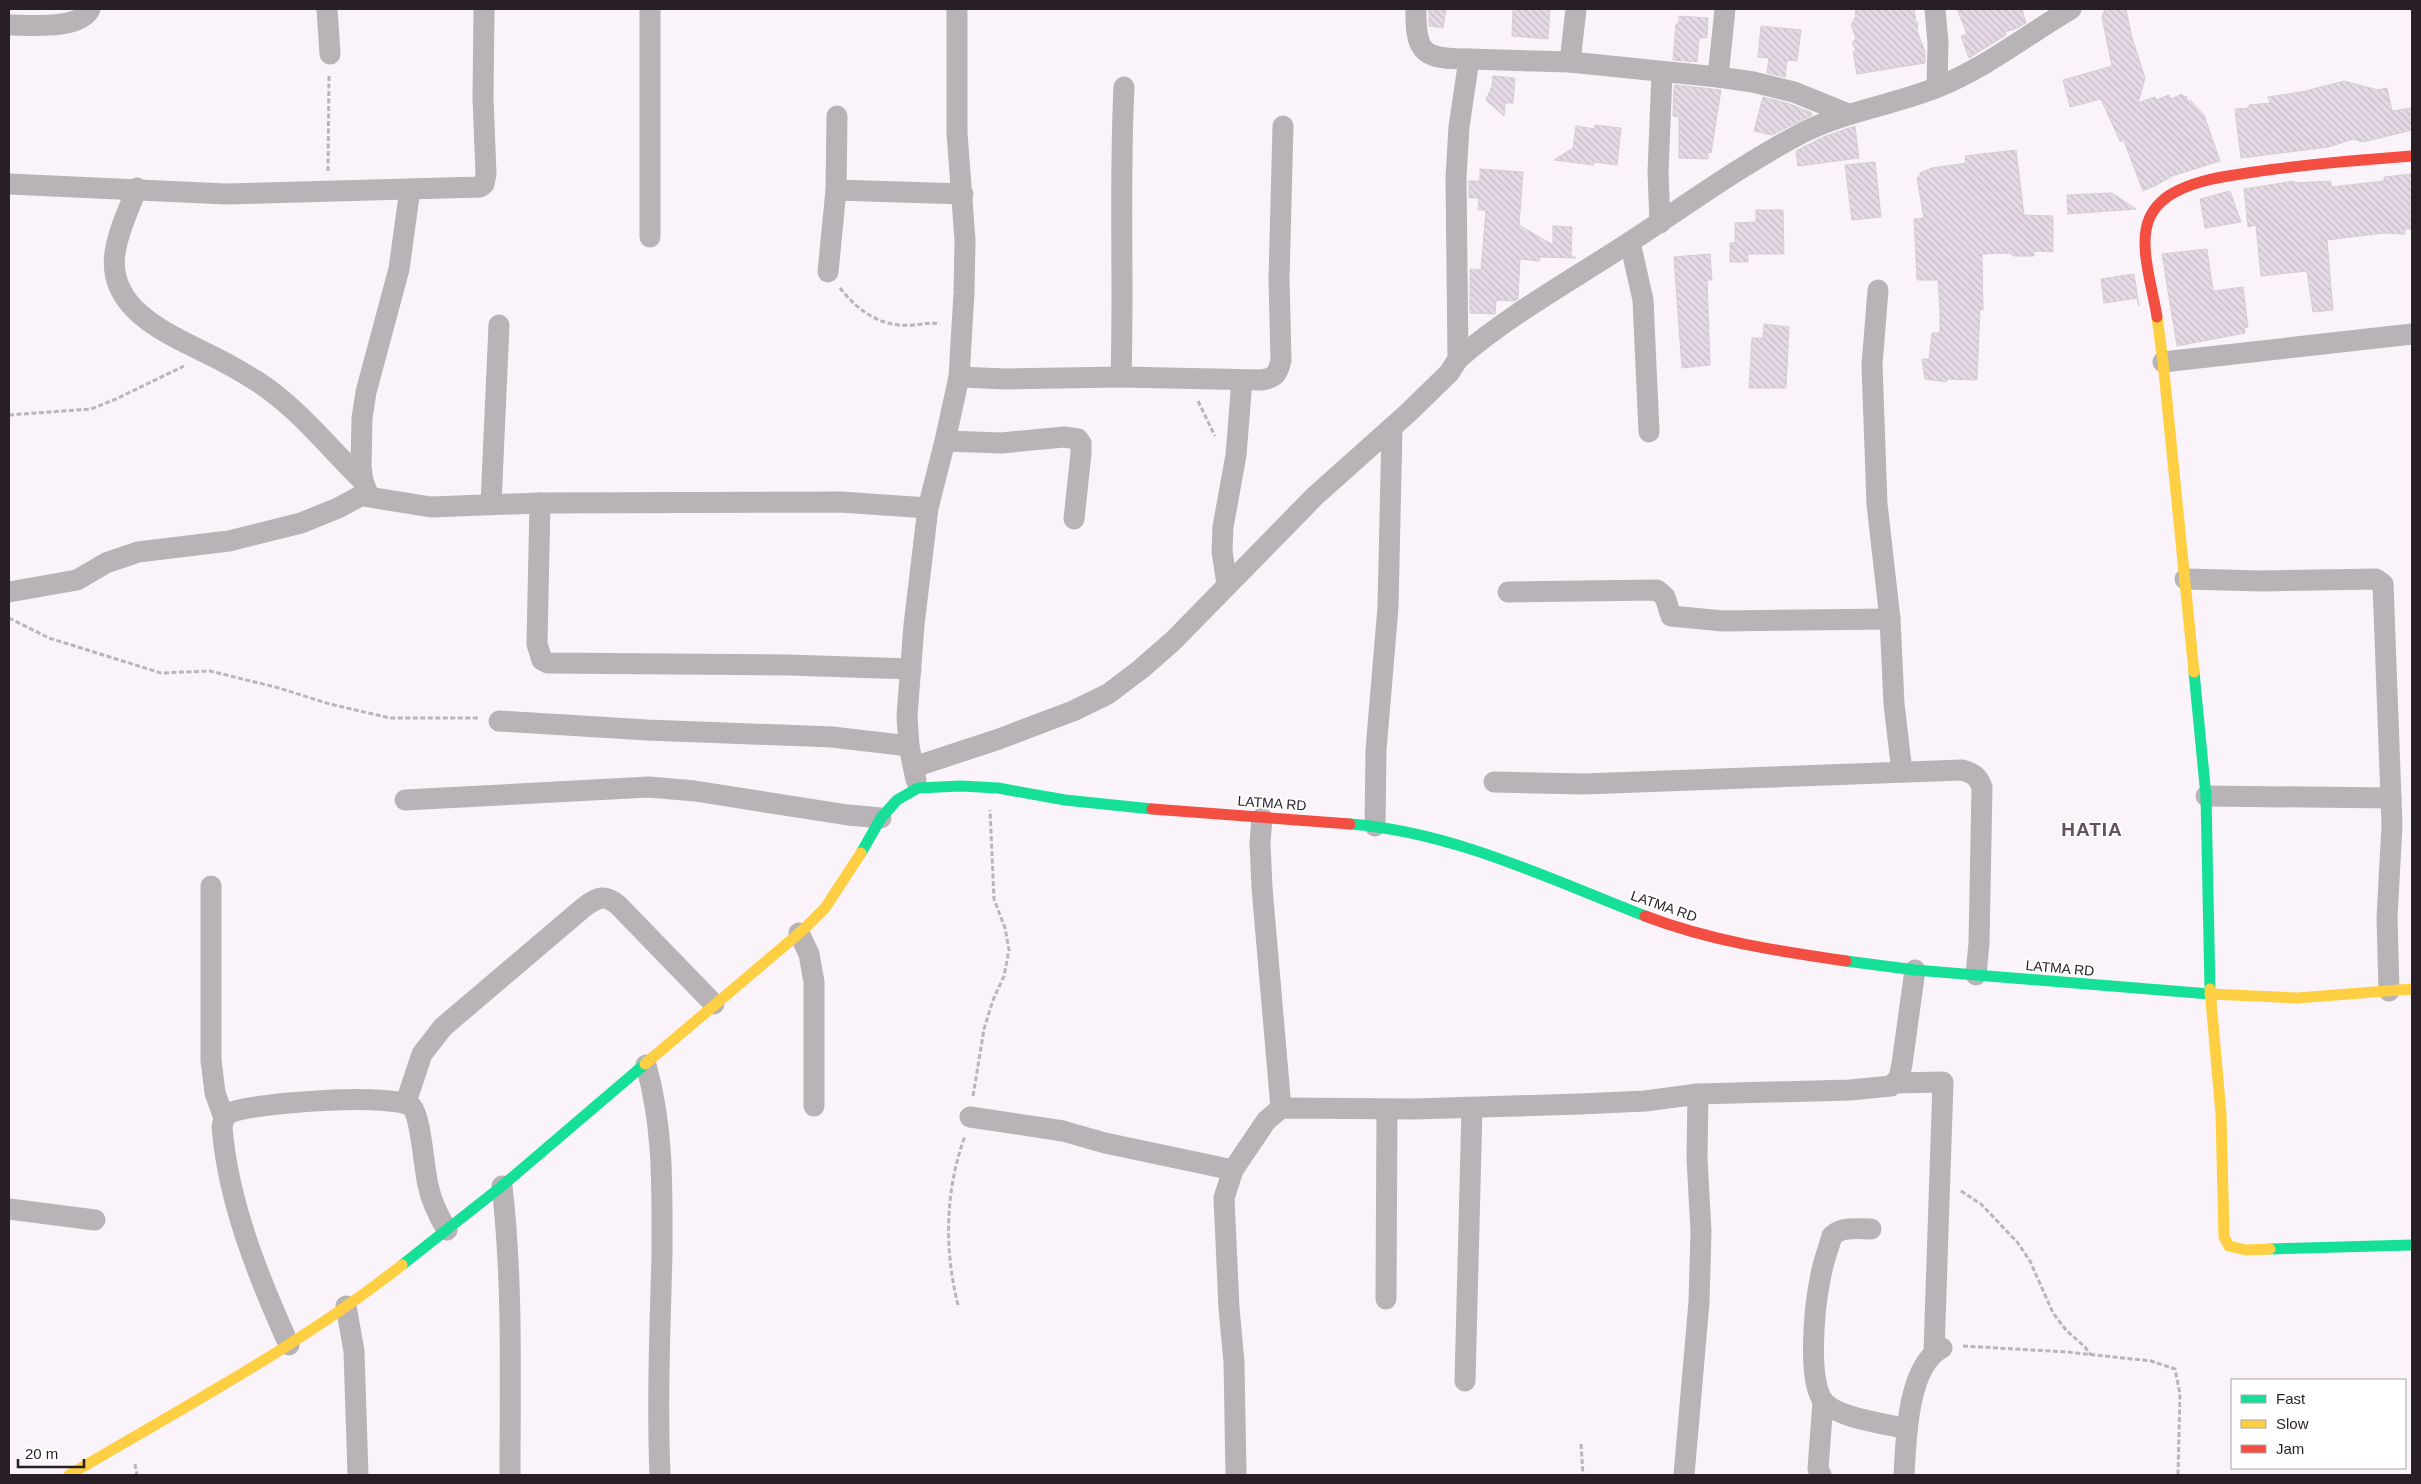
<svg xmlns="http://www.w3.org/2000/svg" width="2421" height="1484" font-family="Helvetica,sans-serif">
<defs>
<pattern id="building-back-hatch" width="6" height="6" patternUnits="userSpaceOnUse" patternTransform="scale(1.25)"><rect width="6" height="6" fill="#e6d9e6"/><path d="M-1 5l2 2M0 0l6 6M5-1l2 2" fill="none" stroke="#c5bac5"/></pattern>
</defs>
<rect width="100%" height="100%" fill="#faf4fa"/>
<g fill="url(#building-back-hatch)" stroke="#d5cdd4">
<polygon points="1429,9 1446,9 1443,28 1429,26"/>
<polygon points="1513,9 1550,9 1548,39 1512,36"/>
<polygon points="1855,9 1914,9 1916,22 1918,23 1917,31 1925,52 1925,63 1857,74 1853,52 1856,50 1852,43 1856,38 1851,25 1856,16"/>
<polygon points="1957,9 2022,9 2026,23 2015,29 2005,32 2006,35 1969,58 1961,36 1967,34"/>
<polygon points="2105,9 2126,9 2132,38 2145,78 2138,103 2155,97 2156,100 2169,95 2171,99 2182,94 2184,97 2186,96 2188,102 2190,100 2204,115 2220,161 2172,176 2157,185 2143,191 2124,141 2120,141 2101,99 2070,107 2063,80 2112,66 2102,17"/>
<polygon points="1679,16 1708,18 1707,38 1699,38 1697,62 1673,60 1676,24 1679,23"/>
<polygon points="1761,26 1801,30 1797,61 1787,60 1785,77 1767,73 1769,58 1758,57"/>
<polygon points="1493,76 1515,78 1513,103 1505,103 1504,116 1486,100 1492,86"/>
<polygon points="2344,81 2378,90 2387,88 2392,111 2412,108 2412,130 2363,142 2353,139 2329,147 2241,158 2235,109 2249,108 2249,105 2270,103 2268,97 2306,91"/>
<polygon points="1674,85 1721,90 1711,153 1708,152 1708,159 1679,158 1679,117 1673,116"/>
<polygon points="1763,97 1790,104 1812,113 1812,115 1772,135 1754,131"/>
<polygon points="1595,125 1621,128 1617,165 1594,162 1594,165 1554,160 1573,148 1576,126 1595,129"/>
<polygon points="1855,126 1859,158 1798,166 1796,151 1823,137"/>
<polygon points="2016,150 2024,215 2053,216 2053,252 2034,251 2034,256 2013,256 2010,253 1982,254 1983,310 1980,309 1977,380 1948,379 1946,382 1925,379 1922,359 1929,359 1932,333 1940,333 1940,310 1938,280 1917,280 1914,219 1924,218 1917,178 1920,176 1920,173 1932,168 1966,163 1965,156"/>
<polygon points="1875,162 1881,217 1852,220 1845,165"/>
<polygon points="1480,169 1523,172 1519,225 1553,245 1553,226 1572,227 1571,255 1576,258 1540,257 1539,261 1520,259 1518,299 1514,301 1496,300 1495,314 1470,313 1470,269 1481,270 1486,210 1478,210 1479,198 1469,198 1469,181 1480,181"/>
<polygon points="2412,174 2412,229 2405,229 2405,234 2384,233 2327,240 2333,310 2313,312 2307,271 2261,276 2256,225 2248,227 2244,189 2294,181 2294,183 2331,181 2331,187 2384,181 2384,177"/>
<polygon points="2230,191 2241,222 2205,228 2200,199"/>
<polygon points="2112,193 2136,209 2068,214 2067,195"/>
<polygon points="1756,210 1783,210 1784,254 1748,254 1748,262 1730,262 1730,243 1735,243 1735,223 1756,222"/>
<polygon points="2207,249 2213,291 2243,287 2248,327 2244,328 2245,333 2177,346 2162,254"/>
<polygon points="1710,254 1712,280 1707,280 1710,365 1682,368 1674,257"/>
<polygon points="2134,274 2139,306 2137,298 2104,303 2101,279"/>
<polygon points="1764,324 1789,327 1786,388 1749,388 1752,338 1763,338"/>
</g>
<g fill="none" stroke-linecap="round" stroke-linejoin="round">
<g stroke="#b9b5b9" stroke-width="3" stroke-dasharray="5 2.5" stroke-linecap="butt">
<polyline points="328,171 329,75"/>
<path d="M 840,288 C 859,312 882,328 914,325 C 924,324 930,322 940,324"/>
<polyline points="1198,401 1215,436"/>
<polyline points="9,415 91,409 116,399 184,366"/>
<polyline points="9,618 49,638 161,673 210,671 279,688 330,704 390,718 479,718"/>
<polyline points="973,1096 984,1029 993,1000 1004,976 1009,950 1005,928 994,899 990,810"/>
<polyline points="1961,1191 1981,1204 2018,1243 2030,1261 2053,1313 2066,1330 2085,1347 2091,1355"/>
<path d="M 958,1305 C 944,1250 945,1190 965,1136"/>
<polyline points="1963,1346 2067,1352 2151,1361 2175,1369 2180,1394 2178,1475"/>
<polyline points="1581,1444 1583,1475"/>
<polyline points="135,1464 137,1475"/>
</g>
<g stroke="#b7b3b6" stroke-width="21">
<polyline points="327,9 330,54"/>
<polyline points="1935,9 1938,43 1937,87"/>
<path d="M 9,25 C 30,25 80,30 90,9"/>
<polyline points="1469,59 1570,62 1718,77 1753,82 1794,92 1848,114"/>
<polyline points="1570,62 1576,9"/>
<polyline points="1718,77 1725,9"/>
<polyline points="9,184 226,194 480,187 484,184 486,174 483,98 484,9"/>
<path d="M 137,188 C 129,209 118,231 115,253 C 107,309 168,334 208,354 C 225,362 242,372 258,382 C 298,408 329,448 363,481"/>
<polyline points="410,189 399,269 366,392 362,418 361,467 363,481 369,497 431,507 540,503 840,502 928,508"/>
<polyline points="836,190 837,116"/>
<polyline points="1660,223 1658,172 1662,73"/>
<polyline points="650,237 650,9"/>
<polyline points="1630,242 1643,300 1649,432"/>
<polyline points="828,272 836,190 963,194"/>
<polyline points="1878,290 1872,365 1877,504 1890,619 1894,704 1902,772"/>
<path d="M 1458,359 C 1511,313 1574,279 1633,240 C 1688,204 1743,164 1802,133 C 1845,111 1894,105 1938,87 C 1989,66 2025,36 2071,9"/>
<polyline points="2163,362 2412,334"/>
<path d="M 959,377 L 1006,379 L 1121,377 C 1124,280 1119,184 1124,87"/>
<path d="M 1121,377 L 1261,380 C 1275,378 1278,374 1281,360 L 1279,279 L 1283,126"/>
<polyline points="945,441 1001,443 1064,437 1078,439 1081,443 1081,453 1074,519"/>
<polyline points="540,503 537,644 542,660 548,663 789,665 911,669"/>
<polyline points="491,504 499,325"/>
<polyline points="2185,579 2262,581 2376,579 2383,584 2392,825 2387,918 2389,991"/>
<polyline points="1227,585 1222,551 1223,527 1236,455 1242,380"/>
<polyline points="9,592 77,580 106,563 138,552 229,541 301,523 338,508 366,493"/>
<polyline points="1508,592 1657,590 1665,597 1671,616 1723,621 1890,619"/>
<polyline points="499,721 647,730 832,737 909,746"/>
<path d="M 914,767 L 999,739 L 1073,711 L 1108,694 L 1141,669 L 1173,641 L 1315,496 L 1408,413 L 1449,373 L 1458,359 L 1456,177 L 1459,127 L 1469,59 C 1425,59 1415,55 1416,9"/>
<polyline points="916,780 909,746 907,716 914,625 928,508 945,441 959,377 964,293 965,240 957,133 957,9"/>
<path d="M 1494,782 L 1584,784 L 1962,770 C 1973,773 1978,776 1982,787 L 1979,943 L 1976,975"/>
<polyline points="2206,796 2391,798"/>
<polyline points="405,800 649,787 695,791 848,815 881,818"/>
<polyline points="1262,818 1260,843 1262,888 1281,1108"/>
<polyline points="1375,826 1376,750 1388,607 1392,428"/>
<polyline points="211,886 211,1060 215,1093 224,1118"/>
<polyline points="799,933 809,954 814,982 814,1106"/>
<path d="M 646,1065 C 664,1129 662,1189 662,1254 C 660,1328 657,1402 660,1475"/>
<polyline points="1895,1083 1943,1082 1934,1352"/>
<path d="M 406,1102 L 422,1054 L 443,1027 L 583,908 C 597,897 604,894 618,905 L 714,1004"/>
<polyline points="970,1117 1063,1131 1105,1143 1233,1170"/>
<path d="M 502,1186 C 513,1282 510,1379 510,1475"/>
<polyline points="9,1209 95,1220"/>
<path d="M 1871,1229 C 1858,1229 1842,1226 1832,1236 C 1828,1250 1822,1265 1820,1280 C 1815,1304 1806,1385 1825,1403 C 1842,1419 1884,1423 1907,1429"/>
<polyline points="1386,1299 1387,1109"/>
<polyline points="346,1306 354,1351 358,1475"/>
<path d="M 289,1345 C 258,1276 228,1202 222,1127 C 223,1120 225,1115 232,1112 C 254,1103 397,1092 412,1107 C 421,1117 424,1169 428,1185 C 431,1200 439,1217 447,1230"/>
<polyline points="1465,1381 1472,1108"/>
<polyline points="1236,1475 1234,1362 1229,1308 1224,1198 1233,1170 1266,1121 1281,1108 1414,1109 1580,1104 1645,1101 1698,1094 1850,1090 1891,1086 1899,1078 1902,1064 1915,970"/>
<polyline points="1684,1475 1699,1302 1701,1232 1697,1158 1698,1094"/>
<polyline points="1821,1475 1818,1469 1823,1401"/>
<path d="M 1904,1475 C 1906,1441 1907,1366 1942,1348"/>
</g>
<g stroke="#16e098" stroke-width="11">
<polyline points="2194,672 2206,796 2210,989"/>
<path d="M 1350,824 C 1454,832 1549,879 1645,916"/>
<polyline points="861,853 881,818 897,800 918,788 961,786 998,788 1065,800 1152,809"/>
<polyline points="1846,961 1915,970 2210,994"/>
<polyline points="2270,1249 2412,1245"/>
<polyline points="402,1265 502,1186 645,1064"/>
</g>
<g stroke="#ffcf43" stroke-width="11">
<polyline points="2157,317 2163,362 2194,672"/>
<polyline points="2210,989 2221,1114 2224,1237 2229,1246 2246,1250 2270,1249"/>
<polyline points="2210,994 2297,998 2412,989"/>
<polyline points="645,1064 803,930 825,908 861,853"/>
<path d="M 69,1475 C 182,1408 299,1346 402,1265"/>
</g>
<g stroke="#f24e42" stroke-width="11">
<path d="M 2157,317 C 2153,289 2137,243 2150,217 C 2155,206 2166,196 2177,191 C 2201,179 2228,176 2254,172 C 2306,164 2359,160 2412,156"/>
<polyline points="1152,809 1350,824"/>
<path d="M 1645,916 C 1710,941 1778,951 1846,961"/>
</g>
</g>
<g text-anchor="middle" stroke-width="4" stroke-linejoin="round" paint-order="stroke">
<g font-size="14" fill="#271e26" stroke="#fff">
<text transform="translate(1272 803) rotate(4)" y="5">LATMA RD</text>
<text transform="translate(1664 906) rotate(19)" y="5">LATMA RD</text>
<text transform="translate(2060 968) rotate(5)" y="5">LATMA RD</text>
</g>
<g font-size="19" font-weight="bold" letter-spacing="1" fill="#634f62" stroke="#fff">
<text x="2092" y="836">HATIA</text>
</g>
</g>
<rect width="2421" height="1484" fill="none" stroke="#271e26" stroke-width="20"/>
<rect x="2231" y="1379" width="175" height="90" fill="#ffffff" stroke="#a9a5a8"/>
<rect x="2241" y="1395" width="25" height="8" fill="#16e098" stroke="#a9a5a8"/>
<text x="2276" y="1404" font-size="15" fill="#271e26">Fast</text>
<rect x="2241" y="1420" width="25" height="8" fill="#ffcf43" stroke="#a9a5a8"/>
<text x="2276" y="1429" font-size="15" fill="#271e26">Slow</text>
<rect x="2241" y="1445" width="25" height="8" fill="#f24e42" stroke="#a9a5a8"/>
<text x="2276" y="1454" font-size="15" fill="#271e26">Jam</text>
<path d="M18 1459v8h66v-8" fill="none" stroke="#271e26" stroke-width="2.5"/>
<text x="25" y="1459" font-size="15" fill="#271e26" stroke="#ffffff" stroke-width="4" paint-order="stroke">20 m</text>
</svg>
